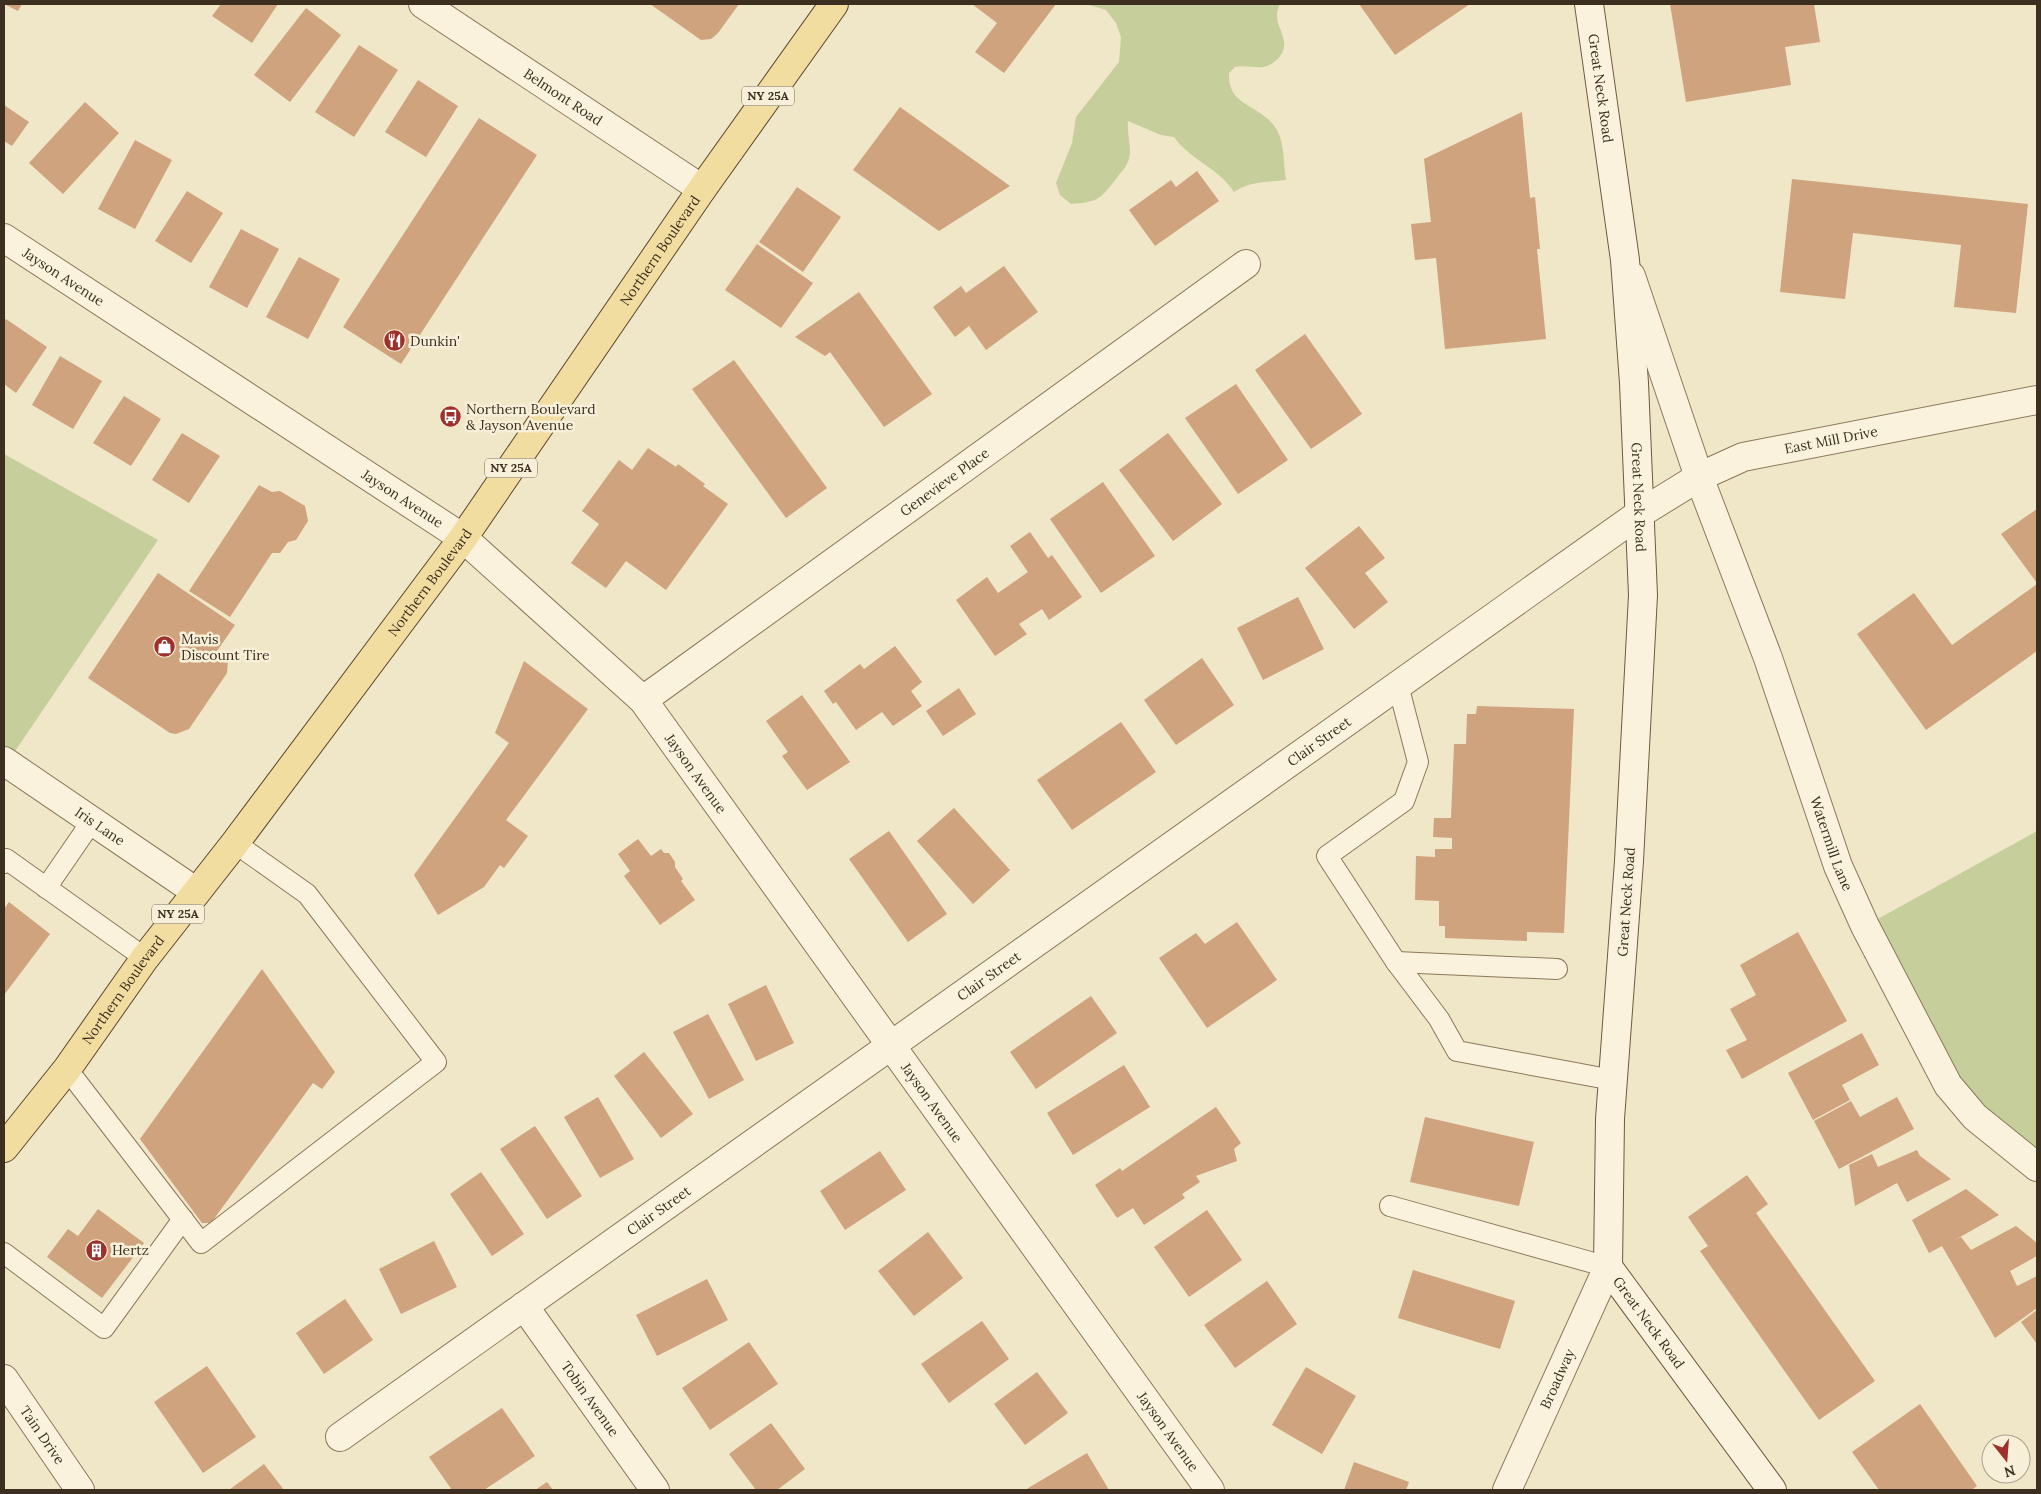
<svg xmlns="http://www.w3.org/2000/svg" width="2041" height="1494" font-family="Lora,serif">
<rect width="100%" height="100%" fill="#f0e6c8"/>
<g fill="#c6ce9b">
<path d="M 1086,4 L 1280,4 C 1272,20 1282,27 1284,42 C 1286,54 1274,65 1263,67 C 1253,68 1244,65 1235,67 L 1229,73 C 1227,108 1262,104 1277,130 C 1285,145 1283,163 1286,180 C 1268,182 1250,181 1234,192 C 1219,168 1190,160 1174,137 L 1161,135 L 1128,121 C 1127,131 1130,142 1130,152 C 1129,166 1123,169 1116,179 C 1100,199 1099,202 1071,204 L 1060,195 L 1056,183 L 1072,143 L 1076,117 L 1119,62 L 1121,37 L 1116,23 L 1106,10 Z"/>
<polygon points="4,454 158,540 7,763 4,761"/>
<polygon points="2037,831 2037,1167 1975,1117 1865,926"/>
</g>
<g fill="#cea37d">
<polygon points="4,4 22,4 18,11"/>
<polygon points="221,4 278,4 252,43 212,16"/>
<polygon points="650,4 739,4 718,33 711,39 701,40"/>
<polygon points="972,4 1056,4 1004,73 975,52 997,23"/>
<polygon points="1359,4 1470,4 1395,55"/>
<polygon points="1670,4 1814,4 1820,42 1785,47 1791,85 1686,102"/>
<polygon points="306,8 341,35 290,102 254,75"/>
<polygon points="359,45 398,70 354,137 315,112"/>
<polygon points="418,80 458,106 426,157 385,132"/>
<polygon points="85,102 119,133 63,194 29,163"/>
<polygon points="4,105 29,122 12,146 4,141"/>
<polygon points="900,107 1010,186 939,231 853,170"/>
<polygon points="1522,112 1530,198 1535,197 1540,249 1537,249 1546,339 1445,349 1436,258 1415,260 1411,224 1431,222 1424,159"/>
<polygon points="479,118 537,155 401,364 343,327"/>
<polygon points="135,140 172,160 135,229 98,209"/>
<polygon points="1197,171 1219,201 1155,246 1129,210 1171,180 1176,187"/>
<polygon points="1792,179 2028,204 2016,313 1954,307 1961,245 1853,233 1845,299 1780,292"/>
<polygon points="797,187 841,217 803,272 759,242"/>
<polygon points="187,191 223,213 191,263 155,241"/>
<polygon points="241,229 279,249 247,308 209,287"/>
<polygon points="757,244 813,283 781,328 725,290"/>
<polygon points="299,257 340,279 308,339 266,317"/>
<polygon points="1004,266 1038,312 986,350 969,326 955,337 933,307 961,286 966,293"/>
<polygon points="859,292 932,394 884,427 830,352 825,356 795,337"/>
<polygon points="6,319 47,347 16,393 4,384 4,322"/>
<polygon points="1305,334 1362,414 1311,449 1255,370"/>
<polygon points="60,356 102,381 73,429 32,405"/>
<polygon points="734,360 827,488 786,518 692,389"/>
<polygon points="1236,384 1288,460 1238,494 1185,418"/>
<polygon points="124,396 161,419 131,466 93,443"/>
<polygon points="182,433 220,456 189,503 152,480"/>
<polygon points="1168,433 1222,504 1173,541 1119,470"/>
<polygon points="648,448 676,467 678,464 705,484 703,486 728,504 666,590 626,561 606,588 571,563 599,524 582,511 619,460 632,470"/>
<polygon points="1103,482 1155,556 1101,593 1050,519"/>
<polygon points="259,485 272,492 280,491 305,506 308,521 296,540 288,542 280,553 272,553 230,617 189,591"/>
<polygon points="2037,509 2037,583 2001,534"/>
<polygon points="1359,526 1385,558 1365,573 1388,602 1354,629 1305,568"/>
<polygon points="1030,532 1048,558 1052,555 1082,597 1049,620 1042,609 1019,624 1027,634 995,656 956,600 987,577 998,593 1028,572 1010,546"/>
<polygon points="158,573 235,625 217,651 228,660 227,673 189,729 176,734 170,733 88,678"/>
<polygon points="2037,584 2037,651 1926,730 1857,634 1914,593 1952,645"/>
<polygon points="1298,597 1324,649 1263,680 1237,628"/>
<polygon points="895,646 922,682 911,691 922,706 893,726 882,712 856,730 836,702 833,704 824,691 860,664 864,669"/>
<polygon points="1202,658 1234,705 1176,745 1144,700"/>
<polygon points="524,661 588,709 506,820 528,836 504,868 500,865 484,887 438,915 414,875 509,743 495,733"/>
<polygon points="959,688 976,714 943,736 926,711"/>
<polygon points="802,695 850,762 807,790 782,756 788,752 766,721"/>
<polygon points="1477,706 1574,709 1564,933 1527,932 1527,941 1445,938 1445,926 1439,926 1439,901 1415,900 1416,856 1435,857 1435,849 1452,849 1452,838 1433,837 1434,818 1451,818 1454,744 1466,744 1467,714 1476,714"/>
<polygon points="1121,722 1156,772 1072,830 1037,780"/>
<polygon points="954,808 1010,870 973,904 917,841"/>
<polygon points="889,831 947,914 908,942 849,859"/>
<polygon points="638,839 651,856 661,849 664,853 669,853 675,862 675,867 683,879 681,881 695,900 660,925 624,876 630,871 618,854"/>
<polygon points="9,902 50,934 4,995 4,909"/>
<polygon points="1237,922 1277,980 1207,1028 1159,958 1196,933 1205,944"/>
<polygon points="1798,932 1847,1021 1742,1079 1726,1050 1747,1040 1730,1009 1756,995 1740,965"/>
<polygon points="262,969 335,1072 322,1089 313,1083 211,1223 202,1223 140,1139"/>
<polygon points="766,985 794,1043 756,1061 728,1004"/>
<polygon points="1091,996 1117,1033 1036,1089 1010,1052"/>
<polygon points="708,1014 744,1080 709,1099 673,1032"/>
<polygon points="1862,1033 1879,1065 1842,1085 1850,1100 1813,1120 1788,1073"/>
<polygon points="644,1052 693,1114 661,1138 614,1076"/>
<polygon points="1124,1065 1150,1107 1073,1155 1047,1113"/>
<polygon points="598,1097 634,1159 600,1178 564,1117"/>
<polygon points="1897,1097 1914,1129 1839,1169 1814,1121 1851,1101 1860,1117"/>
<polygon points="1216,1107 1241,1143 1234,1149 1237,1161 1196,1176 1200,1182 1182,1194 1185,1198 1144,1225 1133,1208 1117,1218 1095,1185 1120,1168 1122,1171"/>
<polygon points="1425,1117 1534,1142 1519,1206 1410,1182"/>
<polygon points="535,1126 582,1196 547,1219 500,1149"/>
<polygon points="1917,1150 1920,1156 1951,1179 1907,1202 1897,1183 1855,1206 1849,1165 1872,1154 1878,1167"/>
<polygon points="880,1151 906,1190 845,1230 820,1191"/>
<polygon points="481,1172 524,1234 492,1256 450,1194"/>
<polygon points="1747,1175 1768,1204 1756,1213 1875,1381 1819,1420 1700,1251 1708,1246 1688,1217"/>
<polygon points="1966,1189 1999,1215 1953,1241 1961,1237 1971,1250 2016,1226 2037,1243 2037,1256 2010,1271 2017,1286 2037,1276 2037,1308 1995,1338 1942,1246 1929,1253 1912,1220"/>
<polygon points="98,1209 144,1243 102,1298 47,1257 68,1229 78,1236"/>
<polygon points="1207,1210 1242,1260 1189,1297 1154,1247"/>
<polygon points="928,1232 963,1278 914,1316 878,1271"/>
<polygon points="434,1241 457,1287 401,1314 379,1269"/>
<polygon points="1413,1270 1515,1301 1500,1349 1398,1318"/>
<polygon points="707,1279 728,1320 657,1356 636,1315"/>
<polygon points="1267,1281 1297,1324 1235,1368 1204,1325"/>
<polygon points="345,1299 373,1340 324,1374 296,1333"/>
<polygon points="2037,1310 2037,1344 2021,1322"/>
<polygon points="982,1321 1009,1359 949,1403 921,1364"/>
<polygon points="749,1342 778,1384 710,1430 682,1388"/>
<polygon points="207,1366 256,1437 203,1473 154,1402"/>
<polygon points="1306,1367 1356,1396 1322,1454 1272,1425"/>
<polygon points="1037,1372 1068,1413 1025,1445 994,1404"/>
<polygon points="1920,1404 1977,1486 1971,1490 1879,1490 1852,1452"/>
<polygon points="502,1408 535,1456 484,1490 452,1490 429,1457"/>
<polygon points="771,1423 805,1469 777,1490 756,1490 729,1454"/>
<polygon points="1087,1453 1109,1490 1025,1490"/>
<polygon points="1354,1462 1409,1482 1406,1490 1344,1490"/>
<polygon points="264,1464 284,1490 229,1490"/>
<polygon points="547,1482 553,1490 535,1490"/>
</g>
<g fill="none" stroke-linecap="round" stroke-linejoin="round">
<defs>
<g id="service">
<polyline points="1398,685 1418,762 1404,801 1327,856 1396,962 1439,1019 1457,1051 1613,1080"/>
<polyline points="4,863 6,859 145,958"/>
<polyline points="46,888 92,821"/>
<polyline points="1396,962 1557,969"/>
<polyline points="67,1069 201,1243 436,1062 307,894 235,843"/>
<polyline points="1390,1206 1608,1267"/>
<polyline points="4,1253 104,1328 183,1219"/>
</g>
<g id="minor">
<path id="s1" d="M 423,4 L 702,189"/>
<path id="s2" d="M 4,238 L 463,538 L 643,700 L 1210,1490"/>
<path id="s3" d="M 1631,276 L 1699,477 L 1768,658 L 1838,866 L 1865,926 L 1948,1085 L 1975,1117 L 2037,1167"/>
<path id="s4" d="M 643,700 L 1246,264"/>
<path id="s5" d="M 4,761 L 195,891"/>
<path id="s6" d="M 524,1306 L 655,1490"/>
<path id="s7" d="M 4,1379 L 80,1490"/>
<path id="s8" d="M 340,1437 L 1639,514 L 1699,477 L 1743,457 L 2037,400"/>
<path id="s9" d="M 1507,1490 L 1608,1267"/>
</g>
<g id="secondary">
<path id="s10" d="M 1589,4 L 1625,260 L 1634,383 L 1643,595 L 1629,861 L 1610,1119 L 1608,1267 L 1772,1490"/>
</g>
<g id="primary">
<path id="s11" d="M 4,1148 L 67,1069 L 145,958 L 235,843 L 463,538 L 702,189 L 834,4"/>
</g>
</defs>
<use href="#service" stroke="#8c785c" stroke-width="22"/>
<use href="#minor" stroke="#8c785c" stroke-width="30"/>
<use href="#secondary" stroke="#6e593f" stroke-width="30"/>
<use href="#primary" stroke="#5a4630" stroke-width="30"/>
<use href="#service" stroke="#faf2dc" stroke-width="20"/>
<use href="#minor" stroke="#faf2dc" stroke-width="28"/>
<use href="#secondary" stroke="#faf2dc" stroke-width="28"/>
<use href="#primary" stroke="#f2dda0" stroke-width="28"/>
</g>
<defs>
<symbol id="restaurant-disc" viewBox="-11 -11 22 22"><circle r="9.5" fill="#9d302b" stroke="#f7efd8"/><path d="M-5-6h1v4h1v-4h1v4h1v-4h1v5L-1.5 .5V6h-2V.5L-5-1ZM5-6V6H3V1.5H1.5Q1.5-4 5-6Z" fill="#fff"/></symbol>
<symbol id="bus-disc" viewBox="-11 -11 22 22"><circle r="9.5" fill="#9d302b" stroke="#f7efd8"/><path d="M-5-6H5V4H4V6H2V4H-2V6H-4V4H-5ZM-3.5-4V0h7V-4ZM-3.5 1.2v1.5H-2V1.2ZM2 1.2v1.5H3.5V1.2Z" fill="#fff"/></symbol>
<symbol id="shop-disc" viewBox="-11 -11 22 22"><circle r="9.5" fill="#9d302b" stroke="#f7efd8"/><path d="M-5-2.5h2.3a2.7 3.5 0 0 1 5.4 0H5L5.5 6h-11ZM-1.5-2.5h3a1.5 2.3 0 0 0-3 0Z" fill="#fff"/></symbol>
<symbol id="building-disc" viewBox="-11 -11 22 22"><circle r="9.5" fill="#9d302b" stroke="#f7efd8"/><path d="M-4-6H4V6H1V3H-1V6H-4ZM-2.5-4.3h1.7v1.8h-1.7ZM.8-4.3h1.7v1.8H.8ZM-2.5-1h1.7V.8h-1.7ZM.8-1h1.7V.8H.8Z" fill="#fff"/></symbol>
</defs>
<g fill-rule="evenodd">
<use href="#restaurant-disc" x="382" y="328" width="25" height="25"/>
<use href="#bus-disc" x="438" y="404" width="25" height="25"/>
<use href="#shop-disc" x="152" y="634" width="25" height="25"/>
<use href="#building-disc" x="84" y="1238" width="25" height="25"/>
</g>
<g text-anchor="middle" stroke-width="5" stroke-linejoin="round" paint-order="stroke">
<g fill="#f7efd8" stroke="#746957" stroke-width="1">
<rect x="742" y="86.5" width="52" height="19" rx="4"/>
<rect x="485" y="458.5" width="52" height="19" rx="4"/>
<rect x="152" y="904.5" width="52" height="19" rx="4"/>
</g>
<g font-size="12" font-weight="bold" fill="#3c2f20">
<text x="768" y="100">NY 25A</text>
<text x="511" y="472">NY 25A</text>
<text x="178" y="918">NY 25A</text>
</g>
<g font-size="14" fill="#3c2f20" stroke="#f7efd8">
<text dy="5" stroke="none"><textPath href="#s10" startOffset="85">Great Neck Road</textPath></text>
<text dy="5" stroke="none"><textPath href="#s1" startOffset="168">Belmont Road</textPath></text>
<text dy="5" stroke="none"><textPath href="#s11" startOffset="1112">Northern Boulevard</textPath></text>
<text dy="5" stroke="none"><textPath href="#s2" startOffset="71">Jayson Avenue</textPath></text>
<text dy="5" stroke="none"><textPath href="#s8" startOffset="1802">East Mill Drive</textPath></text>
<text dy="5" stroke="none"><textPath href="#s4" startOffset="372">Genevieve Place</textPath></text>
<text dy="5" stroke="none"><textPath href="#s10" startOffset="496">Great Neck Road</textPath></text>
<text dy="5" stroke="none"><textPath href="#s2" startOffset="476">Jayson Avenue</textPath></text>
<text dy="5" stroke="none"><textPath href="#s11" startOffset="708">Northern Boulevard</textPath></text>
<text dy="5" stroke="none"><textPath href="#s8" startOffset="1201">Clair Street</textPath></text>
<text dy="5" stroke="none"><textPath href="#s2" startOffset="881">Jayson Avenue</textPath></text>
<text dy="5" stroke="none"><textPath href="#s5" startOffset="116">Iris Lane</textPath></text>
<text dy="5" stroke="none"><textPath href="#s3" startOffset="602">Watermill Lane</textPath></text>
<text transform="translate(1626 902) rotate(-86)" y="5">Great Neck Road</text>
<text dy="5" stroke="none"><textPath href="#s8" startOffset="796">Clair Street</textPath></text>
<text dy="5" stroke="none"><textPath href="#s11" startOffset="198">Northern Boulevard</textPath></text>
<text dy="5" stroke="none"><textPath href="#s2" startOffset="1286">Jayson Avenue</textPath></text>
<text dy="5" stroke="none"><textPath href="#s8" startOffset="391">Clair Street</textPath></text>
<text dy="5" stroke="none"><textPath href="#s10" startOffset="1336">Great Neck Road</textPath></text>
<text dy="5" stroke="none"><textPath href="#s9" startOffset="122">Broadway</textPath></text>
<text dy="5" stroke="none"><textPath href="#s6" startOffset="114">Tobin Avenue</textPath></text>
<text dy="5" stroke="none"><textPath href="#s2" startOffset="1691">Jayson Avenue</textPath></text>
<text dy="5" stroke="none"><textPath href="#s7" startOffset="68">Tain Drive</textPath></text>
</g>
<g font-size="14" fill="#3c2f20" stroke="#f7efd8" text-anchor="start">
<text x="410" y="346">Dunkin'</text>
<text x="466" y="414">Northern Boulevard<tspan x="466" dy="16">&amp; Jayson Avenue</tspan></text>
<text x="181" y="644">Mavis<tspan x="181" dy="16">Discount Tire</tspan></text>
<text x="112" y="1255">Hertz</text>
</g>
</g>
<rect width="2041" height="1494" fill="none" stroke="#3c2f20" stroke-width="10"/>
<g transform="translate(2006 1459) rotate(163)"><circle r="24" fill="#f7efd8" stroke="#aca28e"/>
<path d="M0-4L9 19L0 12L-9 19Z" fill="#9d302b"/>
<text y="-8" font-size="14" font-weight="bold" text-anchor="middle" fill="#3c2f20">N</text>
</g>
</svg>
